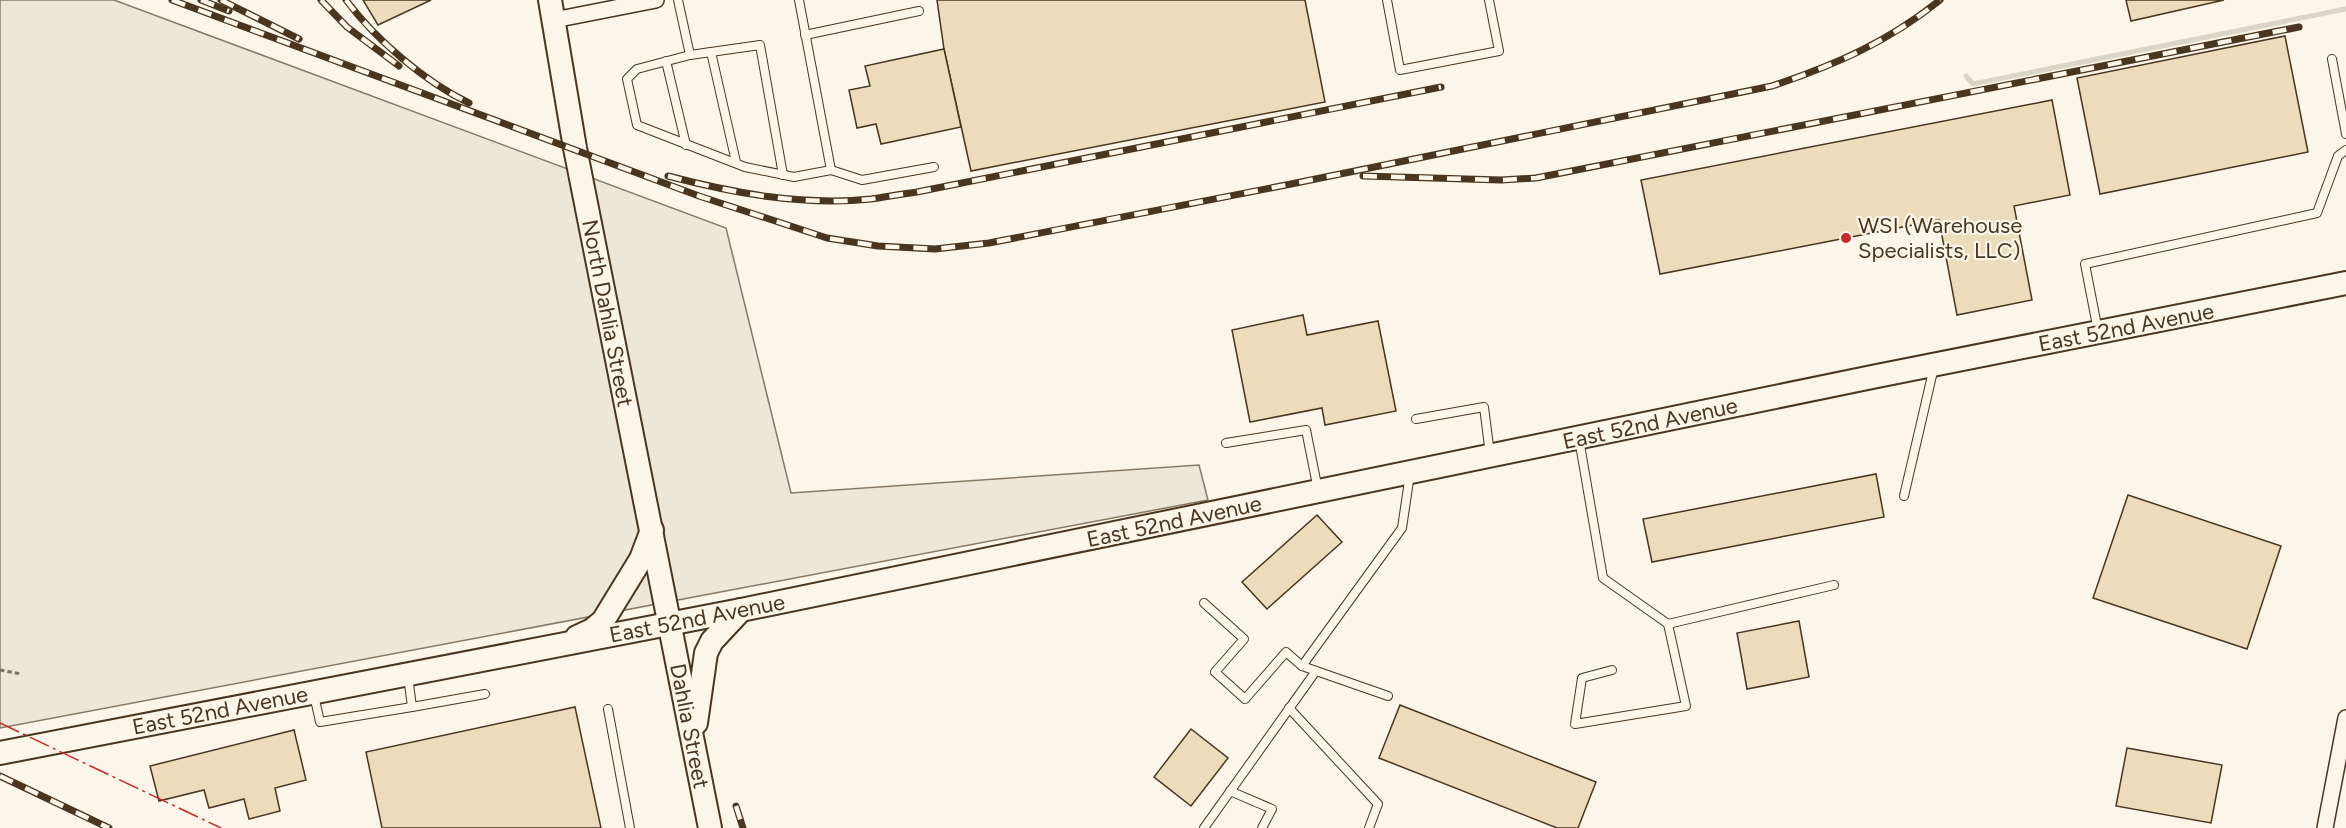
<svg xmlns="http://www.w3.org/2000/svg" width="2346" height="828" font-family="Figtree,sans-serif">
<rect width="100%" height="100%" fill="#fbf6e9"/>
<polygon fill="#ede6d9" stroke="#887966" stroke-width="1.5" points="0,0 114,0 726,228 791,493 1199,465 1208,500 0,728"/>
<g fill="none" stroke-linecap="round" stroke-linejoin="round">
<polyline stroke="#dcd4c6" stroke-width="5" points="1966,76 1973,84 2346,9"/>
</g>
<g fill="#ecdcbc" stroke="#4a3520" stroke-width="1.5">
<polygon points="363,0 431,0 378,25"/>
<polygon points="937,0 1305,0 1325,102 971,171 944,49"/>
<polygon points="2126,0 2224,0 2131,21"/>
<polygon points="2285,36 2308,152 2100,194 2077,78"/>
<polygon points="944,49 961,127 881,144 876,124 857,128 849,90 870,86 865,66"/>
<polygon points="2052,100 2070,195 2014,206 2032,300 1957,315 1939,220 1660,274 1641,180"/>
<polygon points="1303,315 1307,335 1378,321 1396,411 1325,425 1322,408 1250,422 1232,330"/>
<polygon points="1876,474 1884,517 1652,562 1643,519"/>
<polygon points="2128,495 2281,546 2247,649 2093,598"/>
<polygon points="1317,515 1342,542 1267,609 1242,582"/>
<polygon points="1799,621 1809,677 1747,689 1737,633"/>
<polygon points="1400,705 1596,782 1578,828 1557,828 1379,758"/>
<polygon points="575,707 601,828 382,828 366,752"/>
<polygon points="1191,729 1228,758 1191,806 1154,777"/>
<polygon points="294,730 306,780 275,788 280,811 249,819 244,799 209,808 204,790 159,801 150,766"/>
<polygon points="2127,748 2222,765 2211,823 2116,806"/>
</g>
<g fill="none" stroke-linecap="round" stroke-linejoin="round">
<defs>
<g id="lane">
<polyline points="678,0 690,55 637,69 627,79 637,125 745,167 794,177 831,170 799,0"/>
<polyline points="1387,0 1400,70 1499,51 1489,0"/>
<polyline points="805,35 919,11"/>
<polyline points="711,52 736,162"/>
<polyline points="690,55 760,45 783,175"/>
<polyline points="2332,59 2346,134"/>
<polyline points="666,61 686,145"/>
<polyline points="831,170 862,180 934,167"/>
<polyline points="2098,331 2085,264 2317,213 2338,156 2346,150"/>
<polyline points="1416,419 1484,407 1490,454"/>
<polyline points="1579,439 1603,578 1668,624 1834,585"/>
<polyline points="1226,443 1306,430 1318,490"/>
<polyline points="1904,496 1934,367"/>
<polyline points="1204,603 1244,639 1215,672 1245,699 1286,652 1302,666"/>
<polyline points="1612,670 1582,678 1575,724 1686,706 1668,624"/>
<polyline points="408,676 412,707 485,694"/>
<polyline points="314,695 320,722 412,707"/>
<polyline points="1388,696 1302,666 1402,528 1410,474"/>
<polyline points="1289,708 1378,804 1369,828"/>
<polyline points="608,709 630,828"/>
<polyline points="1230,791 1272,809 1262,828"/>
<polyline points="1204,828 1316,671"/>
</g>
<g id="street">
<polyline points="554,20 656,0"/>
<polyline points="2325,828 2346,718"/>
</g>
<g id="secondary">
<polyline points="550,0 575,148 710,828"/>
<polyline points="577,637 592,630 603,621 641,559 652,530"/>
<polyline points="696,723 706,653 712,641 741,610"/>
<polyline points="0,753 741,610 1877,376 2346,283"/>
</g>
</defs>
<use href="#lane" stroke="#4a3520" stroke-width="10"/>
<use href="#street" stroke="#4a3520" stroke-width="18"/>
<use href="#secondary" stroke="#4a3520" stroke-width="26"/>
<polyline stroke="#7f6f5c" stroke-width="3" stroke-dasharray="4.5 3" stroke-linecap="butt" points="0,670 21,674"/>
<use href="#lane" stroke="#fbf6e9" stroke-width="8"/>
<use href="#street" stroke="#fbf6e9" stroke-width="15"/>
<use href="#secondary" stroke="#fbf6e9" stroke-width="22"/>
<defs>
<g id="rail">
<path d="M 172,0 L 699,196 L 827,238 L 878,246 L 935,249 L 989,243 L 1291,184 L 1772,86 C 1835,65 1888,42 1940,0"/>
<polyline points="201,0 229,11"/>
<polyline points="221,0 299,39"/>
<polyline points="321,0 347,27 399,66"/>
<path d="M 346,0 C 375,39 425,82 469,103"/>
<path d="M 668,176 C 733,193 802,206 871,199 C 886,197 901,194 917,192 L 1441,87"/>
<polyline points="1363,176 1501,180 1536,178 2299,27"/>
<polyline points="0,776 109,828"/>
<polyline points="736,806 743,828"/>
</g>
</defs>
<use href="#rail" stroke="#4a3520" stroke-width="7"/>
<use href="#rail" stroke="#fbf6e9" stroke-width="4.5" stroke-dasharray="14" stroke-linecap="butt"/>
<polyline stroke="#c62828" stroke-width="1.5" stroke-dasharray="21 4.5 3 4.5" stroke-linecap="butt" points="0,723 221,828"/>
</g>
<circle fill="#c62828" stroke="#fbf6e9" stroke-width="2" cx="1846" cy="238" r="6"/>
<g text-anchor="middle" stroke-width="4.5" stroke-linejoin="round" paint-order="stroke">
<g font-size="22" fill="#4a3520" stroke="#fbf6e9" text-anchor="start">
<text x="1858" y="233">WSI (Warehouse<tspan x="1858" dy="25">Specialists, LLC)</tspan></text>
</g>
<g font-size="22" fill="#4a3520" stroke="#fbf6e9">
<text transform="translate(608 313) rotate(79)" y="8">North Dahlia Street</text>
<text transform="translate(2126 327) rotate(-11)" y="8">East 52nd Avenue</text>
<text transform="translate(1650 423) rotate(-12)" y="8">East 52nd Avenue</text>
<text transform="translate(1174 521) rotate(-12)" y="8">East 52nd Avenue</text>
<text transform="translate(697 618) rotate(-11)" y="8">East 52nd Avenue</text>
<text transform="translate(220 710) rotate(-11)" y="8">East 52nd Avenue</text>
<text transform="translate(690 726) rotate(79)" y="8">Dahlia Street</text>
</g>
</g>
</svg>
